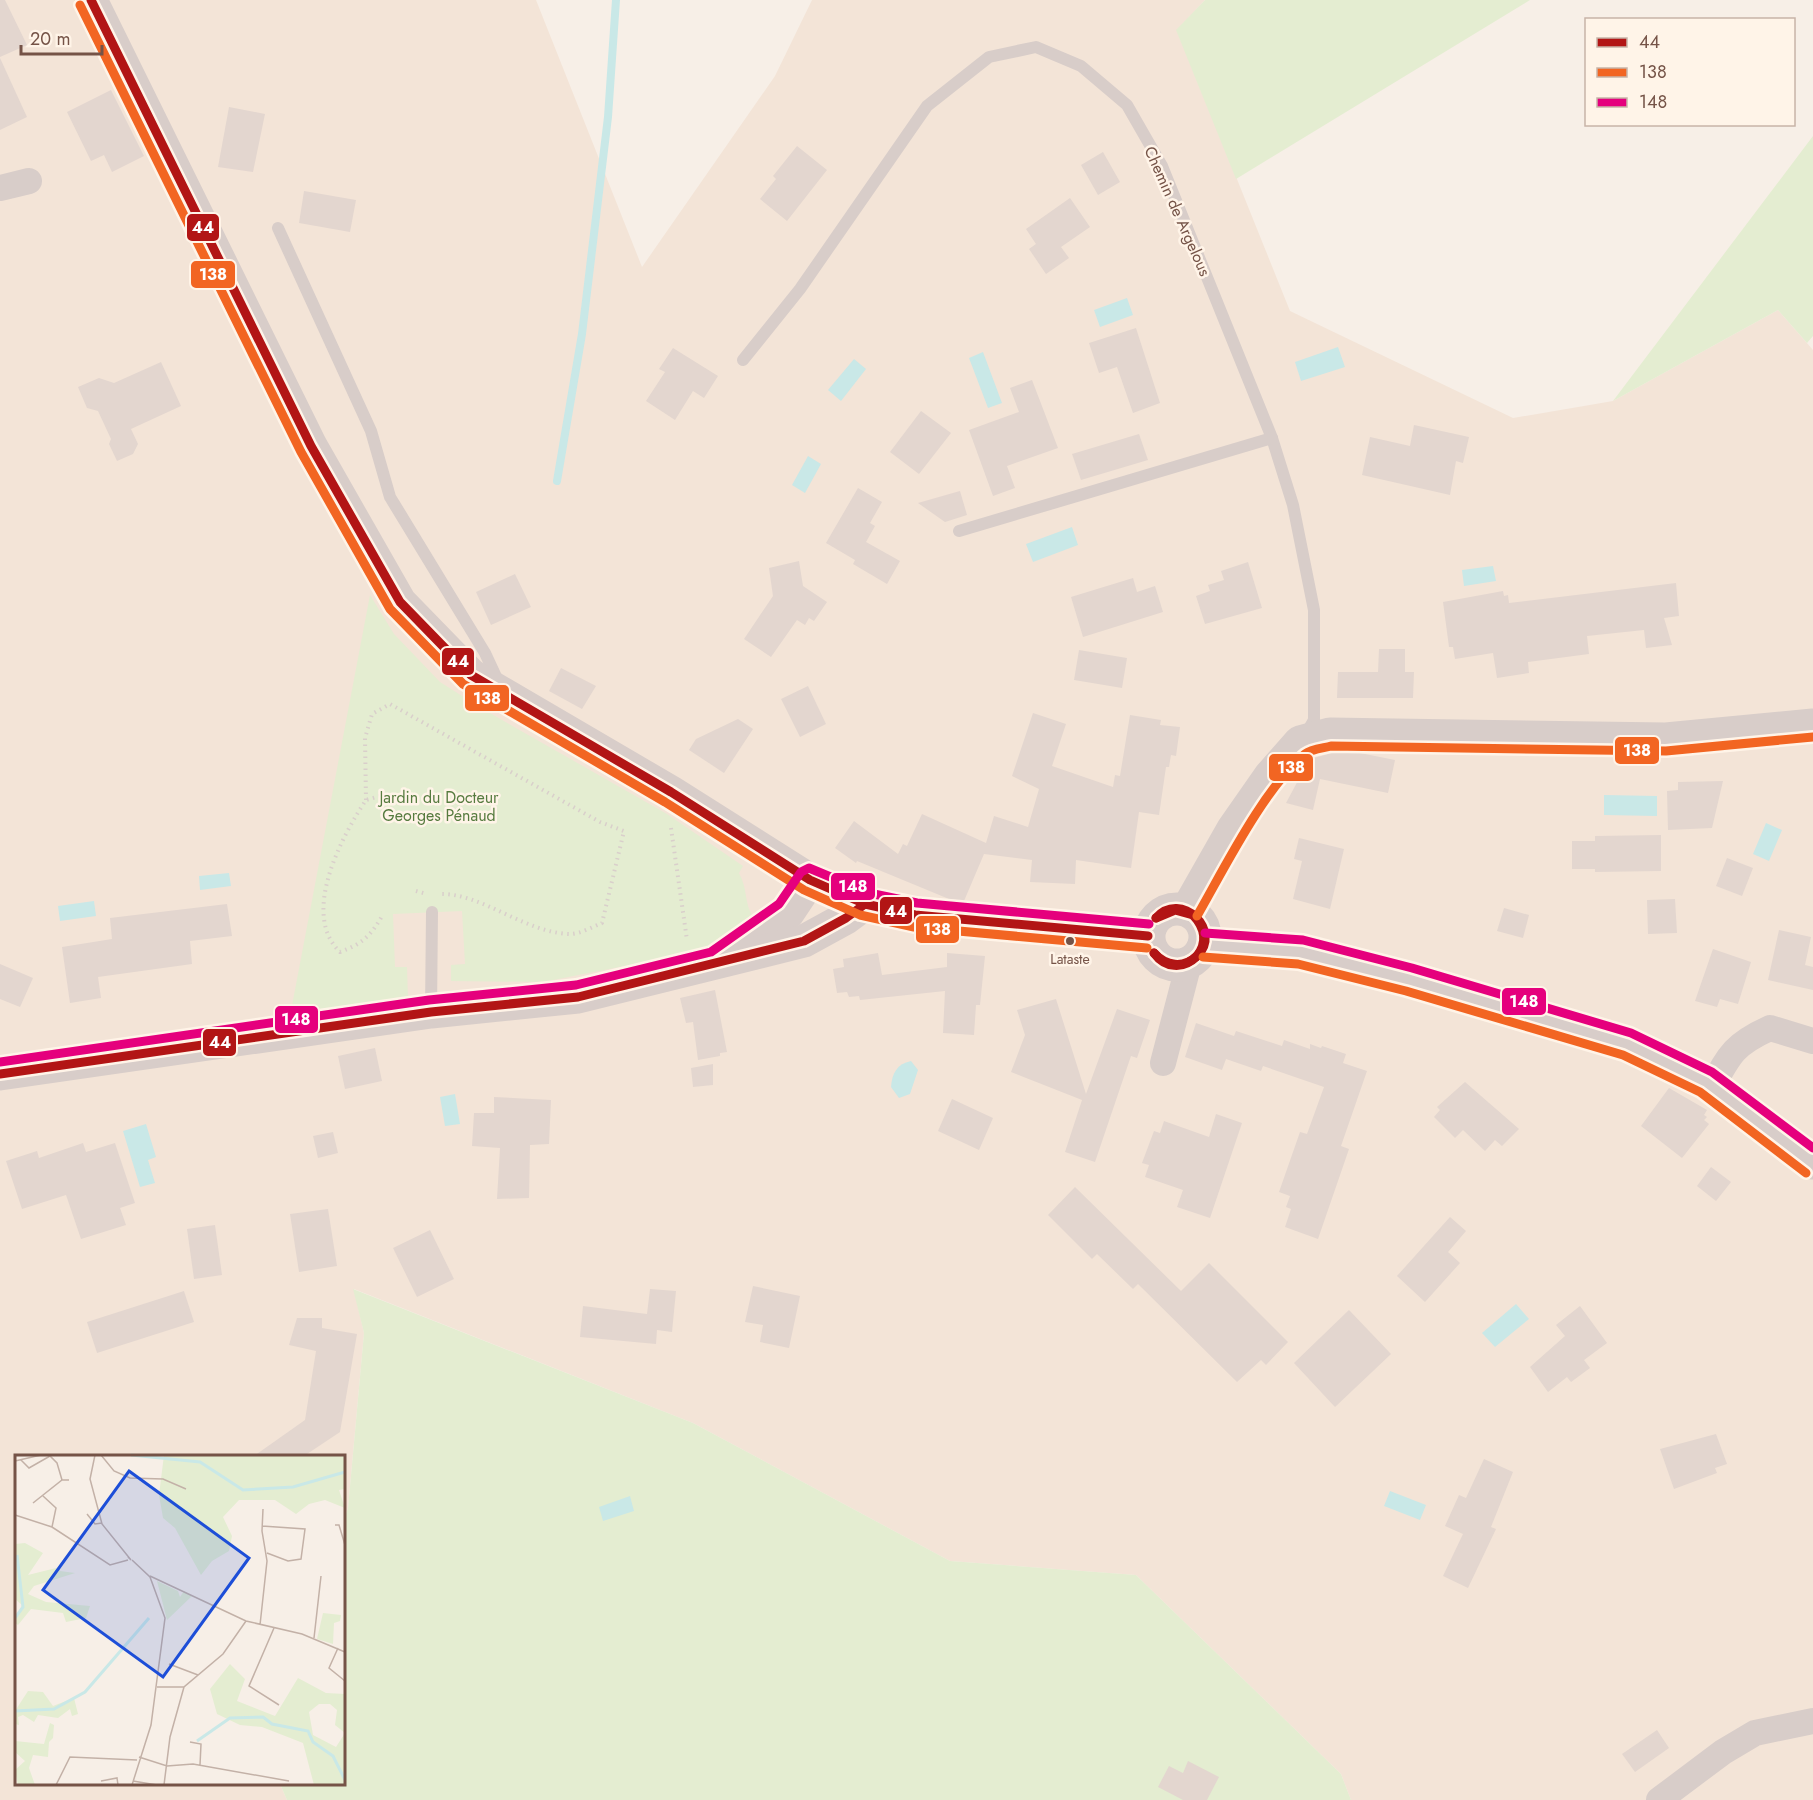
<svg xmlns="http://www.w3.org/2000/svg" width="1813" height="1800" font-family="Jost,sans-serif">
<rect width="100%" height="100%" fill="#f7efe7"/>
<polygon fill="#f3e4d7" points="0,0 536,0 642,267 775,76 812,0 1205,0 1177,30 1290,311 1513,418 1613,401 1778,310 1813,350 1813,1800 1351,1800 1341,1774 1136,1575 950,1561 693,1423 354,1289 364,1333 348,1508 344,1519 344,1456 16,1456 16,1784 280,1784 287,1800 0,1800"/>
<g fill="#e4edd1">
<polygon points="1205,0 1530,0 1236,179 1176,30"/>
<polygon points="1813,136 1813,336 1807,343 1778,310 1613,401"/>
<path d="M 370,595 L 394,634 L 440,682 L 481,708 L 667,814 L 743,866 L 739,873 C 748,889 744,903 753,917 C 740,936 727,943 706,950 L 543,982 L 451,981 L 451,965 L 465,964 L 462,911 L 393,914 L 395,967 L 407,967 L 408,998 L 290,1016 Z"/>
<polygon points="353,1289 693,1423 950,1561 1136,1575 1341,1774 1351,1800 287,1800 280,1784 344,1784 344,1519 348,1508 364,1333"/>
</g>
<g fill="#c9e8e7">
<polygon points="1127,298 1133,315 1100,327 1094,310"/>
<polygon points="1338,347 1345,367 1301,381 1295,362"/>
<polygon points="983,352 1002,403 988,408 969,358"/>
<polygon points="854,359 866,369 841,401 828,390"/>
<polygon points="808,456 821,464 805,493 792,485"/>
<polygon points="1072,527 1078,545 1033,562 1026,544"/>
<polygon points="1493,566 1496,581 1464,586 1462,570"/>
<polygon points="1604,795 1657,796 1657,816 1604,815"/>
<polygon points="1766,823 1782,830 1769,861 1753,854"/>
<polygon points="229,873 231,886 200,890 199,876"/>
<polygon points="94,901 96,916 60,921 58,906"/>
<path d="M 911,1061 L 918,1070 L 910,1094 L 899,1098 L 891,1087 C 892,1073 897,1064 911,1061 Z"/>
<polygon points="455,1094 460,1124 445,1126 440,1097"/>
<polygon points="146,1124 156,1157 148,1160 155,1183 140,1187 123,1131"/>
<polygon points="1516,1304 1529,1319 1495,1347 1482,1333"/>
<polygon points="1390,1491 1426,1505 1420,1520 1384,1506"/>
<polygon points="630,1496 634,1511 603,1521 599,1507"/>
</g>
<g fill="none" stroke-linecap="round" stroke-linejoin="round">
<polyline stroke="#c9e8e7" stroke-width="8" points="557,481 582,334 608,117 616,0"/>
</g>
<g fill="#e3d6cf">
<polygon points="0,0 5,0 27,45 0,57"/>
<polygon points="0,58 27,117 0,130"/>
<polygon points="111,90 144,156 112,172 104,155 91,161 67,112"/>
<polygon points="229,107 265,114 253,172 218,167"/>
<polygon points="797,146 827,170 787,221 760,199 776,179 773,176"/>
<polygon points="1103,152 1120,182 1098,195 1081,165"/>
<polygon points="304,191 356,200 350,232 299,223"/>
<polygon points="1070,198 1090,227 1061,247 1069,258 1046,274 1029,249 1036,244 1026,229"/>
<polygon points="1136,328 1160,403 1133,413 1117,367 1099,373 1089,343"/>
<polygon points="673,348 718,376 704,398 693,391 675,420 646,401 665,372 659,369"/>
<polygon points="161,362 181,406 131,429 138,444 133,454 117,461 109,444 111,439 98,411 87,408 78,387 99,378 114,383"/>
<polygon points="1032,380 1058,448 1007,466 1015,488 993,496 969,430 1019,412 1010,388"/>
<polygon points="921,411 951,433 919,474 890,452"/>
<polygon points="1414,425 1469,437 1463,463 1456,461 1450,495 1362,475 1370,437 1410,446"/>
<polygon points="1139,434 1148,460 1081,480 1072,454"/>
<polygon points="858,488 882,502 870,523 875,526 866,542 900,561 887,584 853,564 855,560 826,543"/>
<polygon points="960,491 967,515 945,522 918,503"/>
<polygon points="799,561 803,586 827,602 814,621 809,618 805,625 797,620 771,657 744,639 773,596 769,568"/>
<polygon points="1248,562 1262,608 1205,624 1196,596 1210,591 1208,585 1224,580 1221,571"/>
<polygon points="515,574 531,607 491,625 476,592"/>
<polygon points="1133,578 1137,592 1155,586 1163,612 1083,637 1071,597"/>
<polygon points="1676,583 1679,616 1664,618 1672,645 1646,648 1644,630 1587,636 1589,654 1528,662 1529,673 1497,678 1493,653 1455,659 1453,647 1449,647 1443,602 1503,591 1504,596 1508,595 1509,603"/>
<polygon points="1379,649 1405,649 1405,672 1414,672 1413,698 1337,698 1338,672 1378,672"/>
<polygon points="1079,650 1127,658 1122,688 1074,680"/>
<polygon points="561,668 596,686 582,709 549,691"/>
<polygon points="808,686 826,724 800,737 781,699"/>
<polygon points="1033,713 1066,724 1052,766 1113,787 1115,775 1120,776 1130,715 1161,720 1160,725 1180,727 1176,756 1171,755 1169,767 1166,767 1159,815 1139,812 1131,868 1076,860 1075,884 1030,882 1032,860 984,854 964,901 949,899 857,861 856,863 835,848 854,821 898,854 903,844 907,846 922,814 986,843 994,816 1028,827 1039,789 1012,776"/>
<polygon points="738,719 753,729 724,773 689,750 696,739"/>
<polygon points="1332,753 1360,753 1395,760 1388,793 1320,779 1313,810 1286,803 1301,775 1297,774 1310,759"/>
<polygon points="1723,781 1712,828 1668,830 1667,791 1678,790 1678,782"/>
<polygon points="1661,835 1661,871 1595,872 1595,869 1572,869 1572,841 1595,841 1595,836"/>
<polygon points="1299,838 1344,849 1330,909 1293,899 1302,861 1294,859"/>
<polygon points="1727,858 1753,868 1742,896 1716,886"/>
<polygon points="1675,899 1677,933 1648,934 1647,900"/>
<polygon points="227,904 232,936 190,941 192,964 98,977 101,998 70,1003 62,947 112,939 110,918"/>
<polygon points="1504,908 1529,915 1523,938 1497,931"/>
<polygon points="1779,930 1811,937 1805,965 1813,967 1813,990 1768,980"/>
<polygon points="1713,949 1751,962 1738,1004 1720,999 1717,1007 1695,1001"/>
<polygon points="878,953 882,975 947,967 947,953 985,956 980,1005 976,1005 974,1035 943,1033 945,991 860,1000 859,996 849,997 847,992 837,993 833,969 844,967 843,959"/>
<polygon points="0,964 33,978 20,1007 0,999"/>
<polygon points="715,990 727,1052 720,1053 720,1056 698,1060 693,1022 686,1023 680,998"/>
<polygon points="1056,999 1086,1094 1117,1009 1150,1020 1137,1058 1131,1056 1095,1162 1065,1152 1082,1100 1011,1072 1025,1035 1017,1010"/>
<polygon points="1196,1023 1234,1036 1236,1031 1282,1046 1284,1040 1310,1049 1310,1044 1321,1048 1322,1046 1346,1054 1343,1063 1367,1071 1341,1146 1349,1149 1318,1239 1285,1227 1291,1209 1286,1207 1290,1196 1279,1192 1300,1132 1307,1134 1324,1087 1263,1066 1261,1071 1226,1059 1222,1070 1185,1057"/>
<polygon points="375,1048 382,1081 345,1089 338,1056"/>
<polygon points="713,1064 713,1085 693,1087 691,1068"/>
<polygon points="1465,1082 1519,1129 1502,1146 1495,1140 1485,1151 1463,1130 1455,1138 1434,1117 1440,1110 1437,1107"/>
<polygon points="1669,1088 1707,1110 1704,1115 1707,1117 1704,1120 1709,1124 1682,1158 1641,1126"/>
<polygon points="494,1097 551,1100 549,1144 530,1145 529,1198 497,1199 500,1148 472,1146 474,1113 494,1113"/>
<polygon points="952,1099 993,1118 979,1150 938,1131"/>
<polygon points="1216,1114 1242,1123 1210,1218 1177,1207 1183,1190 1145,1177 1149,1165 1142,1163 1154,1131 1160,1133 1164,1121 1209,1137"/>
<polygon points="333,1132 338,1153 318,1158 313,1136"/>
<polygon points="83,1143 86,1152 115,1143 135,1203 120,1208 126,1225 81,1239 66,1195 22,1209 6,1161 37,1151 39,1158"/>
<polygon points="1711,1167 1731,1182 1716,1201 1697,1186"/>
<polygon points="1075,1187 1181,1291 1209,1263 1288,1342 1266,1365 1261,1360 1237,1382 1138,1284 1133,1289 1097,1254 1092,1259 1048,1215"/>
<polygon points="328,1209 337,1266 299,1272 290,1214"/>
<polygon points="1450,1217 1466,1231 1448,1252 1460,1263 1425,1302 1397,1276"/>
<polygon points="215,1225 222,1275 194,1279 187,1229"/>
<polygon points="430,1230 454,1279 417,1297 393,1248"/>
<polygon points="753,1286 800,1296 789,1348 760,1342 763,1325 745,1322"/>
<polygon points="650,1289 676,1291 672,1332 657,1330 656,1344 580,1337 583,1306 647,1314"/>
<polygon points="184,1291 194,1322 97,1353 87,1322"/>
<polygon points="1580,1306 1607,1343 1584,1360 1590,1368 1571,1382 1567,1377 1548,1392 1530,1367 1565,1336 1556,1325"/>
<polygon points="1349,1310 1391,1354 1335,1407 1294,1363"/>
<polygon points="297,1318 322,1318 322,1328 357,1334 340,1432 304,1456 254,1456 305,1420 316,1351 289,1345"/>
<polygon points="1716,1434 1727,1464 1715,1468 1717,1473 1674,1489 1660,1449"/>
<polygon points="1484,1459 1513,1472 1491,1527 1496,1529 1468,1588 1443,1576 1463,1534 1445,1526 1459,1495 1466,1498"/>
<polygon points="1657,1730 1669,1748 1635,1772 1622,1754"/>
<polygon points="1188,1761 1219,1777 1207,1800 1183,1800 1158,1787 1169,1766 1183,1773"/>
</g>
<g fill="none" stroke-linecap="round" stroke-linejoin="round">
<g stroke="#d9cfcb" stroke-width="4" stroke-dasharray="1.5 4.5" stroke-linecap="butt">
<path d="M 380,796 L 366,800 C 342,836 300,914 340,952 C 362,944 372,935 383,914"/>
<path d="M 366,800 L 365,738 L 372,714 L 390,704 L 600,822 L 624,831 L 602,923 C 592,927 580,934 570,934 C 525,933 482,893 440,894"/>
<polyline points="671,828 687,940"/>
<polyline points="416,891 427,894"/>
</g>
<g stroke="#d8cdc9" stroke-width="12">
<polyline points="278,228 371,431 390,497 485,653 498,681"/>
<polyline points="743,360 800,289 927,106 989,57 1036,47 1081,66 1127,105 1162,166 1272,438 1293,505 1314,610 1314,720 1306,734"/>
<polyline points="959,531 1272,438"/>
<polyline points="431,1011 432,912"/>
</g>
<g stroke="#d8cdc9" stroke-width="26">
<polyline points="0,188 29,181"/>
<polyline points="1163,1063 1189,963"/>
<path d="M 1712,1087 C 1730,1053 1735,1044 1770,1028 L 1813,1041"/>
<polyline points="1659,1800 1723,1752 1755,1733 1813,1721"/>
</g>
<g stroke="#d8cdc9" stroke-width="33">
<polyline points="91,0 311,446 400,602 471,675 671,792 810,880 865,904 915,915 1148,936"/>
<circle cx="1177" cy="937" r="28"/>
<polyline points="1187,910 1233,829 1270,776 1300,742 1330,734 1666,739 1813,725"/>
<polyline points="1204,945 1300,952 1409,979 1627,1044 1706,1082 1813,1163"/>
<polyline points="736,949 788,913 810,880"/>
<polyline points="0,1074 431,1012 578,997 804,941 846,918 865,904"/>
</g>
<defs>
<g id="bus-1">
<polyline points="91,0 311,446 400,602 471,675 671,792 810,880 865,904 915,915 1148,936"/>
<path d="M 1156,918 C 1181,890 1223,931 1197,956"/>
<path d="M 1156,918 L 1175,910 L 1193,915 C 1205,928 1208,942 1197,956"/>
<path d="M 1154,953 C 1166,966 1183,969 1197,956"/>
<path d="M 1154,953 C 1165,968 1183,970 1197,956"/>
<polyline points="0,1074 431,1012 578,997 804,941 846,918 865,904"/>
</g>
<g id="bus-2">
<polyline points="80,5 301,452 390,609 463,684 665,802 804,890 860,915 914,927 1147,948"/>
<path d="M 1197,916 C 1224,869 1264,788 1305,754 C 1311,749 1324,748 1331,746 L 1666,751 L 1813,737"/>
<polyline points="1203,957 1298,964 1406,991 1623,1055 1700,1092 1806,1173"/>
</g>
<g id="bus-3">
<polyline points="1205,933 1303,940 1412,968 1631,1033 1712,1072 1813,1148"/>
<polyline points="0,1062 429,1000 576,985 711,952 779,904 801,872 809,868 869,893 917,903 1149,924"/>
</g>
</defs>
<use href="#bus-1" stroke="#fff4e8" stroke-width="14"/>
<use href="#bus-2" stroke="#fff4e8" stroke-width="14"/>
<use href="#bus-3" stroke="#fff4e8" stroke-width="14"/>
<use href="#bus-1" stroke="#b21515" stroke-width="9"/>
<use href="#bus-2" stroke="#f26522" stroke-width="9"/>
<use href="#bus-3" stroke="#e5007d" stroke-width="9"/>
</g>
<circle fill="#755347" stroke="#fff4e8" stroke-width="2" cx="1070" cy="941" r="5"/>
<g text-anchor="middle" stroke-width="5" stroke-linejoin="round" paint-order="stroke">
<g font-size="14" fill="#755347" stroke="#fff4e8">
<text x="1070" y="964">Lataste</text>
</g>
<g font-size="16" fill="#755347" stroke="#fff4e8">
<text transform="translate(1178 211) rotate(66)" y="6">Chemin de Argelous</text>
</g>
<g font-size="16" fill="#567b3f" stroke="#fff4e8">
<text x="439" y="803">Jardin du Docteur<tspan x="439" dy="18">Georges Pénaud</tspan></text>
</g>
</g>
<g transform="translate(15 1455)">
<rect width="330" height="330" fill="#f7efe7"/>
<path d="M 149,0 L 330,0 L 330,34 L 324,35 L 330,53 L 310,45 L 294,49 L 281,59 L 260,45 L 224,45 L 208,62 L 217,81 L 214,96 L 197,106 L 186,120 L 160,73 L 148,63 L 144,40 ZM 10,88 L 28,98 L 13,120 L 45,112 L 45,116 L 60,118 L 19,131 L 13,139 L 31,147 L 75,151 L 71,163 L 51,167 L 48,158 L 16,154 L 3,170 L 0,168 L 7,150 L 0,144 L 0,89 ZM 142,126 L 163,136 L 165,142 L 169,136 L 177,141 L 152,165 ZM 308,158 L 326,160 L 325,166 L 319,168 L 318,189 L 302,184 ZM 215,209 L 230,224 L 222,246 L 260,261 L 283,223 L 311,238 L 330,239 L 330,330 L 299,330 L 288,288 L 247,272 L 225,270 L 202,259 L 195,234 ZM 304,249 L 315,249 L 322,255 L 320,270 L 330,278 L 321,292 L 298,280 L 294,257 ZM 13,236 L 28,237 L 38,251 L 59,243 L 63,259 L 57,261 L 55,254 L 43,263 L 23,260 L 19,267 L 8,260 L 3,262 L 4,270 L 0,269 L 0,256 ZM 35,268 L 39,270 L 38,283 L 34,287 L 33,302 L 18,300 L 14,313 L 20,330 L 3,330 L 0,315 L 10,306 L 0,297 L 0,286 L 29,289 Z" fill="#e4edd1" fill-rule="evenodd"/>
<path fill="none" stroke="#c9e8e7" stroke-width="3" d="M 116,0 L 185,7 L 228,35 L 278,32 L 330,17M 0,163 L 8,152 L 2,100M 0,256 L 39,254 L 70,237 L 134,163M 182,286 L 215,263 L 248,262 L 257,269 L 293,276 L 298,287 L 318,301 L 330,325"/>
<path fill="none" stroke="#c3b1a7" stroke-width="1.5" d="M 80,0 L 75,24 L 87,69 L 116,105 L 113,102M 86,0 L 99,16 L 115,23 L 148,24 L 171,34M 6,5 L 14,13 L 35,1 L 42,8 L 47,25M 0,6 L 26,0M 28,41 L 41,53 L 37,72M 18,48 L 47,25 L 54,25M 72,59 L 80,69 L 87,68M 0,60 L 37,72 L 95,110 L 113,105M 320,70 L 324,70 L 330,90M 247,71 L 290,74 L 286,104 L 273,106 L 252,98M 135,121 L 231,166 L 287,179 L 330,197M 245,170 L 252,106 L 247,76 L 248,54M 259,173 L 234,231 L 264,250M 299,183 L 306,121M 323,193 L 314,213 L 330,226M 154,209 L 183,220M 142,232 L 169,232M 175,287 L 186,289 L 185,310M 124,302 L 152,311 L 178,309 L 274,326M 86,326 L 102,323 L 103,330M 118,326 L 142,330M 41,330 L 55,302 L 122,305M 117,330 L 136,270 L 150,163 L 135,122 L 117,105M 149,330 L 155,282 L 169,232 L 208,199 L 231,166"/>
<path fill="#1d4ed8" fill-opacity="0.15" stroke="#1d4ed8" stroke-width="3" d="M 114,16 L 234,103 L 148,222 L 28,135 Z"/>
<rect width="330" height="330" fill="none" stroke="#755347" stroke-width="3"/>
</g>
<g stroke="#fff4e8" stroke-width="2">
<rect x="186" y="213" width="34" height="29" rx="6" fill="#b21515"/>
<rect x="190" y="260" width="46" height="29" rx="6" fill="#f26522"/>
<rect x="441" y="647" width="34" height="29" rx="6" fill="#b21515"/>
<rect x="464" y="684" width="46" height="28" rx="6" fill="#f26522"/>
<rect x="1614" y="736" width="46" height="29" rx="6" fill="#f26522"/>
<rect x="1268" y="753" width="46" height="29" rx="6" fill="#f26522"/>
<rect x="830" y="872" width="46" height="29" rx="6" fill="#e5007d"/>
<rect x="879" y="896" width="34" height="29" rx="6" fill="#b21515"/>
<rect x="915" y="915" width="45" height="29" rx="6" fill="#f26522"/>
<rect x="1501" y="987" width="46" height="29" rx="6" fill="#e5007d"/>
<rect x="274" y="1005" width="45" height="29" rx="6" fill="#e5007d"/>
<rect x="202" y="1028" width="35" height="29" rx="6" fill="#b21515"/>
</g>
<g font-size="16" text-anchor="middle" font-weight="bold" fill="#fff">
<text x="203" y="233">44</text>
<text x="213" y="280">138</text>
<text x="458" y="667">44</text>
<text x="487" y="704">138</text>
<text x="1637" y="756">138</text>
<text x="1291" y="773">138</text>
<text x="853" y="892">148</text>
<text x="896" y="917">44</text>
<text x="937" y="935">138</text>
<text x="1524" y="1007">148</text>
<text x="296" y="1025">148</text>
<text x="220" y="1048">44</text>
</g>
<rect x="1585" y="18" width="210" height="108" fill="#fff4e8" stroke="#c8b4a8" stroke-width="1.5"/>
<rect x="1597" y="38" width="30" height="9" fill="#b21515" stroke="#c8b4a8" stroke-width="1.5"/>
<text x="1639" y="48" font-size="18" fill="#755347">44</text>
<rect x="1597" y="68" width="30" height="9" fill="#f26522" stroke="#c8b4a8" stroke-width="1.5"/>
<text x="1639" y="78" font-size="18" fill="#755347">138</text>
<rect x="1597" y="98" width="30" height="9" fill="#e5007d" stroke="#c8b4a8" stroke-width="1.5"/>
<text x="1639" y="108" font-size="18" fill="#755347">148</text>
<path d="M21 45v9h81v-9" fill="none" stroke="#755347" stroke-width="3"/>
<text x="30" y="45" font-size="18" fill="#755347" stroke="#fff4e8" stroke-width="4.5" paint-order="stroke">20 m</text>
</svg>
